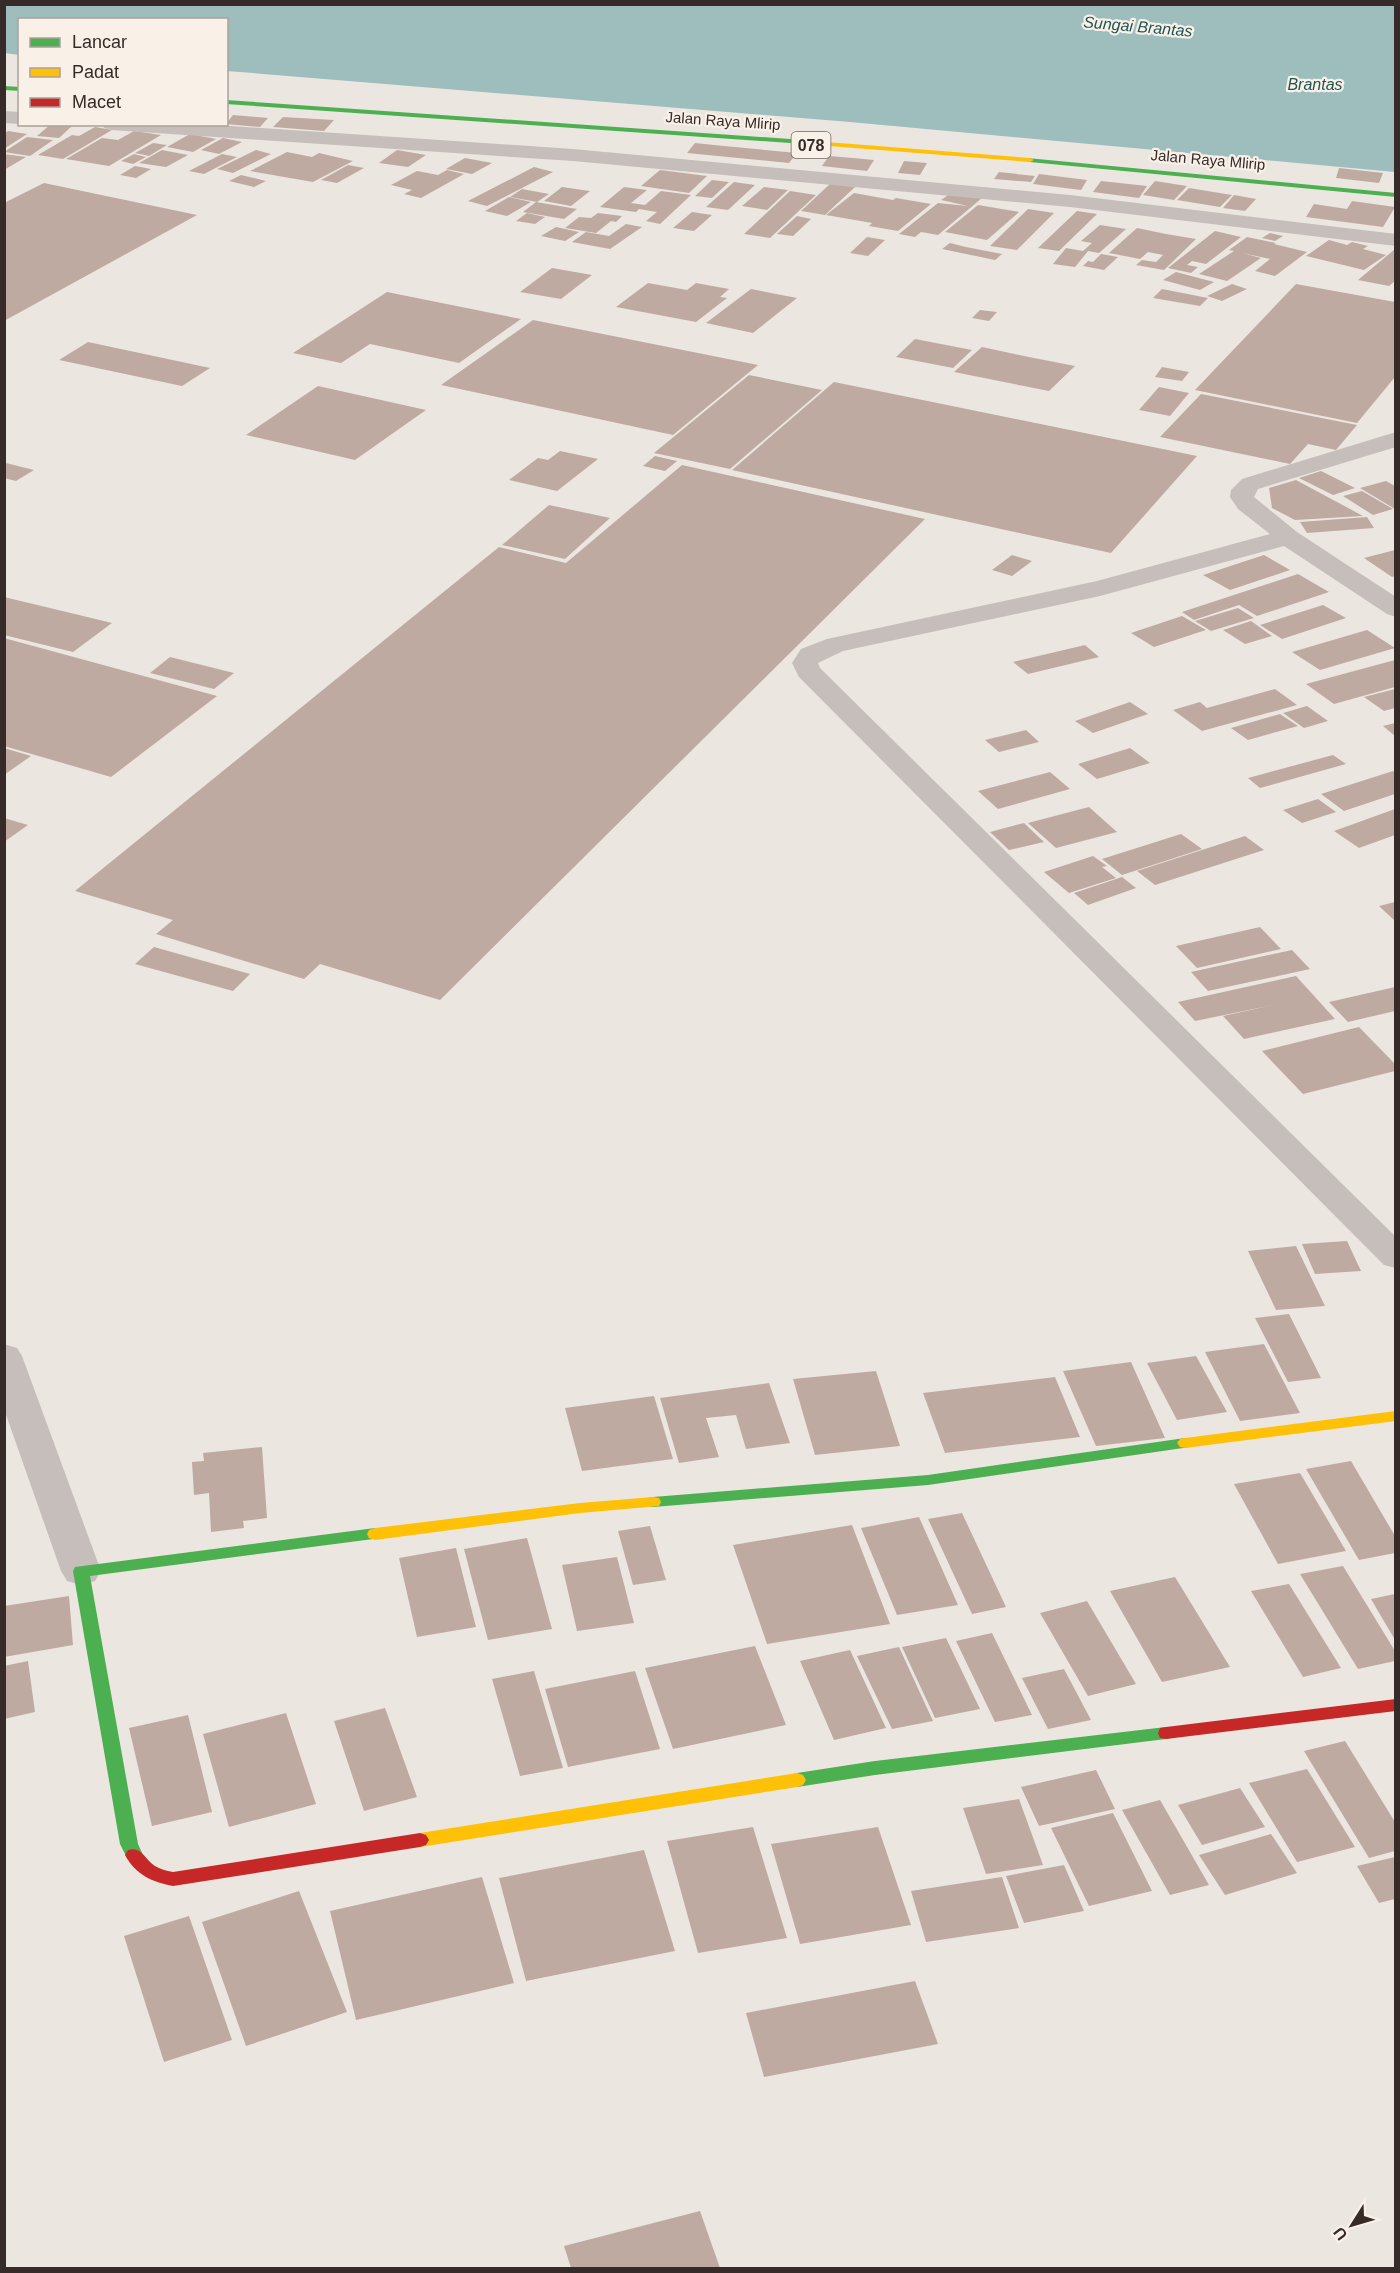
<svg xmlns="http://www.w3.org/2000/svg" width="1400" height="2273" font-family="Helvetica,sans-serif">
<rect width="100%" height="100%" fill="#ece6e0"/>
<polygon fill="#9dbebc" points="4,5 1395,5 1395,172 850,122 227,71 226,20 20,20 19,55 5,53"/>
<g fill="#bfaaa2">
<polygon points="233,115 268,118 260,127 226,124"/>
<polygon points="283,117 334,120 324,131 273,127"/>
<polygon points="51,124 72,126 59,138 37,136"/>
<polygon points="95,127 112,130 63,159 38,155 72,135 79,136"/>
<polygon points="8,131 27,134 4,149 4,134"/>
<polygon points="134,131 161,135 109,166 66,159 102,138 118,140"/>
<polygon points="190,134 216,139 193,152 167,147"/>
<polygon points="27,137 53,140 30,156 4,152"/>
<polygon points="223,138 242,142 219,154 201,150"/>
<polygon points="153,143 167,145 149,156 135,153"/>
<polygon points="695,143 724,146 797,153 789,163 687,153"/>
<polygon points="162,150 188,155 166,167 139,163"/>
<polygon points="256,150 271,154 233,173 217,169"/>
<polygon points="397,150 426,155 408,167 379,163"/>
<polygon points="287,152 312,157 319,153 353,161 313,182 250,171"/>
<polygon points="4,154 26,157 4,170"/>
<polygon points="134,154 146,157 133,164 121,161"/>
<polygon points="222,154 237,157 204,174 189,171"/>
<polygon points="829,156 853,158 874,160 867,171 822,166"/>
<polygon points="465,158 492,163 472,174 446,169"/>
<polygon points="904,161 927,163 920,175 898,173"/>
<polygon points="348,165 364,168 337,183 321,180"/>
<polygon points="135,166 151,169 136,178 120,175"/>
<polygon points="534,167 553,172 487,206 468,201"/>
<polygon points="1339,168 1383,173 1379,183 1336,178"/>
<polygon points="447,170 464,174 421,198 404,194 412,190 391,185 417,171 438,175"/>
<polygon points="660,170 707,176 689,193 641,186"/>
<polygon points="999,172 1035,176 1031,182 994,179"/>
<polygon points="1039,174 1087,180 1081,190 1033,184"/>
<polygon points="241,175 266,181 254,187 229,181"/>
<polygon points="712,180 729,182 712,198 695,196"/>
<polygon points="1101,181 1147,186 1139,198 1093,192"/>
<polygon points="1155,181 1187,186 1174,200 1143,195"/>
<polygon points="734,182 755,185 728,210 706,207"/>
<polygon points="44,183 197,215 4,321 4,203"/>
<polygon points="831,183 855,187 825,215 801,211"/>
<polygon points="562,187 590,191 571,206 544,201"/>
<polygon points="624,187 647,190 631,203 645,205 661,191 691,195 660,224 646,221 657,212 639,209 636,212 600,207"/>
<polygon points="764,187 788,190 767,210 742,206"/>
<polygon points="1189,188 1232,195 1220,207 1177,200"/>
<polygon points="522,189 549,194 537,202 510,197"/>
<polygon points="790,191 816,195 770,238 744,234"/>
<polygon points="854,193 893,200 896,198 931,204 898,231 869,226 872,223 826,215"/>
<polygon points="951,193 982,198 938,235 921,232 915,237 899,234 938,203 968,206 941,200"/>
<polygon points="1234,195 1256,199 1245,211 1223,208"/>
<polygon points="509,197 531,202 507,216 485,211"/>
<polygon points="1352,201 1395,207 1383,227 1306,217 1314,204 1347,209"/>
<polygon points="536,202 577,209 564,219 523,212"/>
<polygon points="978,205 1019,212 987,240 945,232"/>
<polygon points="1028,209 1054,213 1017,250 990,246"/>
<polygon points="1077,211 1097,214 1059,251 1038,248"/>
<polygon points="692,212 712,215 694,231 673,228"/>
<polygon points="527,213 545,217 535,224 516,221"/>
<polygon points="598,213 622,216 616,222 611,221 596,233 565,228 579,217 591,218"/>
<polygon points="797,216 811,219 793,236 777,234"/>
<polygon points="626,224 642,227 610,249 572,242 586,232 609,236"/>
<polygon points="1100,225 1126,229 1099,253 1088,251 1075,267 1053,264 1066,248 1083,251 1092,243 1081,241"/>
<polygon points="556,227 579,232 565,241 541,236"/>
<polygon points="1137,228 1166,234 1196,239 1164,270 1136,265 1142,260 1156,262 1163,255 1148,252 1140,259 1109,253"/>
<polygon points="1215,231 1241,237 1206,264 1192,261 1187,265 1198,267 1191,273 1168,268"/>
<polygon points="1270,233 1283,236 1275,241 1262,238"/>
<polygon points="867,237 885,240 868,256 850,253"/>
<polygon points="1247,237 1276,243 1274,244 1307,252 1275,276 1255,271 1270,259 1242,253 1261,258 1227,281 1199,274 1234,251 1229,250"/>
<polygon points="1329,240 1347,245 1352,242 1368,246 1363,249 1386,255 1364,270 1306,256"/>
<polygon points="950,243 966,247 1002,254 995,260 942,249"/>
<polygon points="1395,249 1395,281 1389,286 1358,280"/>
<polygon points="1101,254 1118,257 1104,270 1083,266 1088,261 1093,262"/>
<polygon points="552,268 592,275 561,299 520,292"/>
<polygon points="1176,272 1214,282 1200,290 1163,280"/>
<polygon points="648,283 687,290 696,283 729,289 720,297 727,298 696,322 616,307"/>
<polygon points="1232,284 1247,289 1222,301 1207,296"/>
<polygon points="1296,284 1395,302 1395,377 1357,423 1195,390"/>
<polygon points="751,289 797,298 753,333 706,323"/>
<polygon points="1162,289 1208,298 1200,306 1153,298"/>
<polygon points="387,292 521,319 459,363 370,344 341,363 293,353"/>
<polygon points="980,310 997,312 989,321 972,318"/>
<polygon points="533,320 758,365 673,435 441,385"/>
<polygon points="915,339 972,350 953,368 896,357"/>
<polygon points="88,342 210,368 182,386 59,360"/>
<polygon points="982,347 1029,357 1075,366 1049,391 954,372"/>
<polygon points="1162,367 1189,372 1182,381 1155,377"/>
<polygon points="749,375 822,390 730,469 654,453"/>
<polygon points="834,382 913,398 1197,456 1111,553 732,470"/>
<polygon points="318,386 426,410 355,460 246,435"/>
<polygon points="1159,387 1189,393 1170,416 1139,410"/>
<polygon points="1201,394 1357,425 1336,450 1308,444 1290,464 1160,437"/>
<polygon points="560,451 598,459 557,491 509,480 538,458 548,460"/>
<polygon points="655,456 677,461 665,471 643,466"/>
<polygon points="6,463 34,470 16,481 4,478"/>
<polygon points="682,465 925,519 440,1000 320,964 304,979 156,934 173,920 75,891 499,547 566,563"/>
<polygon points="1321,471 1355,488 1333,495 1299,478"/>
<polygon points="1296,480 1363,516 1295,520 1272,508 1269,488"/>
<polygon points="1386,481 1395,486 1395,509 1360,488"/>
<polygon points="1362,491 1393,509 1373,515 1343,496"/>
<polygon points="549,505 610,518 565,559 502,545"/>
<polygon points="1367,517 1374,528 1307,533 1300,522"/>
<polygon points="1395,550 1395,576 1392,577 1364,558"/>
<polygon points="1012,555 1032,561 1012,576 992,570"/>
<polygon points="1264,555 1290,570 1230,590 1203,575"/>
<polygon points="1298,574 1329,592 1257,616 1239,605 1194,620 1182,612"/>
<polygon points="4,597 79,615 112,623 73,652 4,635"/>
<polygon points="1323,605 1346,618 1282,639 1260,625"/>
<polygon points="1238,608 1254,618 1211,631 1195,621"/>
<polygon points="1182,616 1206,630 1154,647 1131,633"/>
<polygon points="1251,621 1272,636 1245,644 1223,630"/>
<polygon points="1367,630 1395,648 1320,670 1292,652"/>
<polygon points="4,638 217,696 111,777 4,746"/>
<polygon points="1085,645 1099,657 1028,674 1013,662"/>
<polygon points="170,657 234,673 214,689 150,673"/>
<polygon points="1395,660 1395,687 1334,704 1306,684"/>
<polygon points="1275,689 1297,705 1202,731 1173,710 1200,702 1207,708"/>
<polygon points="1395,689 1395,708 1384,711 1364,697"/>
<polygon points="1130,702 1148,714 1093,733 1075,721"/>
<polygon points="1307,706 1328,721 1304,728 1283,713"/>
<polygon points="1280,714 1298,726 1248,740 1231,728"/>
<polygon points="1395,723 1395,736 1383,726"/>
<polygon points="1026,730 1039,742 999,752 985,740"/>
<polygon points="4,748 31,756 4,775"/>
<polygon points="1130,748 1150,763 1097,779 1078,764"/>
<polygon points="1333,755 1346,764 1260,788 1248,778"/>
<polygon points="1393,771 1395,773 1395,794 1344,811 1321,794"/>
<polygon points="1050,772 1070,789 998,809 978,791"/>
<polygon points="1318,799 1336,812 1302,823 1283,810"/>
<polygon points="1089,807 1117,832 1056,848 1028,823"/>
<polygon points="1395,809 1395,835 1359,848 1334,831"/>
<polygon points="4,818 28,825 4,842"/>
<polygon points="1024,823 1044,842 1009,850 990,832"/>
<polygon points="1181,834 1202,849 1122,875 1102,859"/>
<polygon points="1245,836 1264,850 1155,885 1137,871"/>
<polygon points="1093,856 1107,866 1102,867 1116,878 1069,893 1044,872"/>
<polygon points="1122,877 1136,888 1088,905 1074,893"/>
<polygon points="1395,902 1395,921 1379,906"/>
<polygon points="1260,927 1281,949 1197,968 1176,946"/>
<polygon points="154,947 250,974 233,991 135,964"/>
<polygon points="1292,950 1310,969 1208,991 1191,972"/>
<polygon points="1296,976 1335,1019 1244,1039 1223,1016 1273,1005 1195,1021 1178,1002"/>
<polygon points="1395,987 1395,1011 1348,1022 1329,1002"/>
<polygon points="1359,1027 1395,1064 1395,1071 1303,1094 1262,1051"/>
<polygon points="1347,1241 1361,1271 1315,1274 1302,1244"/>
<polygon points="1296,1246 1325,1306 1276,1310 1248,1251"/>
<polygon points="1289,1314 1321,1378 1288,1382 1255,1318"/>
<polygon points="1264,1344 1300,1413 1240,1421 1205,1352"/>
<polygon points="1196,1356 1227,1412 1177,1420 1147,1363"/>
<polygon points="1131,1362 1165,1438 1096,1446 1063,1371"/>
<polygon points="876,1371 900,1446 815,1455 793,1379"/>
<polygon points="1055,1377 1080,1437 945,1453 923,1393"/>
<polygon points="769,1383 790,1443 746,1449 736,1415 706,1418 719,1457 679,1463 660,1398"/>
<polygon points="654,1396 673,1459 582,1471 565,1408"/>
<polygon points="262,1447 267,1518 243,1521 244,1528 211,1532 209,1493 194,1495 192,1462 204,1461 203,1453"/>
<polygon points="1351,1461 1395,1536 1395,1553 1359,1560 1306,1469"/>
<polygon points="1300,1473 1346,1551 1278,1564 1234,1484"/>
<polygon points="962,1513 1006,1607 972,1614 928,1519"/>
<polygon points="919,1517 958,1605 897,1615 861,1528"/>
<polygon points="852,1525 890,1624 767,1644 733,1545"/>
<polygon points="650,1526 666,1580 633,1585 618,1531"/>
<polygon points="527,1538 552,1629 488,1640 464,1549"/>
<polygon points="456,1548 476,1627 417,1637 399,1558"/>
<polygon points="617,1557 634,1623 577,1631 562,1565"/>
<polygon points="1343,1566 1395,1651 1395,1661 1358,1669 1300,1574"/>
<polygon points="1175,1577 1230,1667 1162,1682 1110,1591"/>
<polygon points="1289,1584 1341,1668 1303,1677 1251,1591"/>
<polygon points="1395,1594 1395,1640 1371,1599"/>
<polygon points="69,1596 73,1645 4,1657 4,1606"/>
<polygon points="1087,1601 1136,1684 1088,1696 1040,1613"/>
<polygon points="992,1633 1032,1715 995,1722 956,1641"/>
<polygon points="946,1638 980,1709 935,1718 902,1647"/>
<polygon points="755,1646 786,1725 673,1749 645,1668"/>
<polygon points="899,1647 933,1721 892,1729 857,1656"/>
<polygon points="850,1650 886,1728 834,1740 800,1661"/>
<polygon points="28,1661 35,1712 4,1719 4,1666"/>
<polygon points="1064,1669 1091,1720 1048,1729 1022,1678"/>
<polygon points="534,1671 563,1768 520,1776 492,1679"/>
<polygon points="635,1671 660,1749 568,1767 545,1689"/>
<polygon points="385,1708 417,1797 364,1811 334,1721"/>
<polygon points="286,1713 316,1804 229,1827 203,1734"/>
<polygon points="188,1715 212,1812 152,1826 129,1728"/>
<polygon points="1345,1741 1395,1822 1395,1851 1369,1858 1304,1751"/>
<polygon points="1307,1769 1355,1847 1297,1862 1249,1783"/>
<polygon points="1096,1770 1115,1809 1039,1826 1021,1787"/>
<polygon points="1240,1788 1265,1827 1202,1845 1178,1805"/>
<polygon points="1019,1799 1043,1865 986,1874 963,1808"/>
<polygon points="1160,1800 1209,1885 1170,1895 1122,1810"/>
<polygon points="1113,1813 1152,1891 1089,1906 1051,1828"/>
<polygon points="753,1827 787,1938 698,1953 667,1841"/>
<polygon points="878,1827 911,1925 800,1944 771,1844"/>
<polygon points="1271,1834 1297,1873 1225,1895 1199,1855"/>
<polygon points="644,1850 675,1951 526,1981 499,1878"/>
<polygon points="1395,1857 1395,1899 1379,1903 1357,1866"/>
<polygon points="1064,1865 1084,1911 1024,1923 1006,1876"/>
<polygon points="482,1877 514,1983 356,2020 330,1911"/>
<polygon points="1002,1877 1019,1928 926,1942 911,1891"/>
<polygon points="299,1891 347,2012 246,2046 202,1922"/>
<polygon points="189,1916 232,2040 164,2062 124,1936"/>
<polygon points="915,1981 938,2044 764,2077 746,2013"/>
<polygon points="700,2211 720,2268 571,2268 564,2246"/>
</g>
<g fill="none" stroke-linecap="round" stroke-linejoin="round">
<g fill="#c5beba" fill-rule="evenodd">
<polygon points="4,111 20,112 20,124 4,123"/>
<polygon points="102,124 202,124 573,149 1070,195 1396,234 1396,246 1070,207 573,161 111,130 104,128"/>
<polygon points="1396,432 1396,447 1258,489 1254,497 1297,532 1396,597 1396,617 1387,614 1284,546 1100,596 843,651 818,663 820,668 1396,1237 1396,1268 1384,1265 799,677 792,663 801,649 827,639 1097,581 1270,534 1238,509 1230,497 1231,490 1242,479"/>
<polygon points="4,1344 17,1348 22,1356 101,1571 95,1581 81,1585 67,1581 61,1571 4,1409"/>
</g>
<g fill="#4caf50" fill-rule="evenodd">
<polygon points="4,86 20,87 20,91 4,90"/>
<polygon points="226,100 804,140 808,142 804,144 226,104"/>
<polygon points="1027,158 1396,193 1396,197 1030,162 1026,160"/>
<polygon points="1185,1438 1190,1439 1193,1443 1190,1447 928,1485 653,1507 647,1506 645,1502 647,1498 653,1497 928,1475"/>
<polygon points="375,1528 381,1530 383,1534 381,1538 90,1576 138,1844 143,1855 140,1860 134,1862 128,1860 120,1844 73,1571 75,1567"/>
<polygon points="1166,1727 1172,1728 1174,1733 1172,1738 1166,1739 875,1775 797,1787 791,1785 788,1780 791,1775 797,1773 875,1761"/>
</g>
<g fill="#ffc107" fill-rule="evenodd">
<polygon points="801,140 1030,158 1034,160 1030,162 804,144 801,144"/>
<polygon points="1396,1411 1396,1421 1185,1448 1180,1447 1177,1443 1180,1439 1185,1438"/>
<polygon points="653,1497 659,1498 661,1502 659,1506 580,1513 375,1540 369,1538 367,1534 369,1530 375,1528 580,1503"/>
<polygon points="797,1773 803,1775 806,1780 803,1785 797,1787 420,1847 414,1845 411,1840 414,1835 420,1833"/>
</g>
<g fill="#c62828" fill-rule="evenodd">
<polygon points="1396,1699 1396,1711 1166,1739 1160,1738 1158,1733 1160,1728 1166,1727"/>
<path d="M 420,1833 L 426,1835 L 429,1840 L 426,1845 L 420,1847 L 173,1886 C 152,1882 136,1875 125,1855 L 128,1850 C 142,1846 144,1859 155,1866 C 160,1869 166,1871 173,1872 Z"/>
</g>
</g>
<g text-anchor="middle" stroke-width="4.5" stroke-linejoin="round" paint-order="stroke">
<g font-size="15" fill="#362b28" stroke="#f9f0e8">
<text transform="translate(723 121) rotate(4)" y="5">Jalan Raya Mlirip</text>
<text transform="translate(1208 160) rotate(5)" y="5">Jalan Raya Mlirip</text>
</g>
<g font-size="16" font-style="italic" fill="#1f5556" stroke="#f9f0e8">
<text transform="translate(1138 26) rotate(5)" y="6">Sungai Brantas</text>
<text x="1315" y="90">Brantas</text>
</g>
<rect fill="#f9f0e8" stroke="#706662" stroke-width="1.5" x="791.5" y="132" width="39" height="26" rx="4.5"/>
<g font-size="16" font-weight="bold" fill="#362b28">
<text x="811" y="151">078</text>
</g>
</g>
<rect width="1400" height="2273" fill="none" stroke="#362b28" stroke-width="12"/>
<rect x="18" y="18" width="210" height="108" fill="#f9f0e8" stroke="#aba19b" stroke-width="1.5"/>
<rect x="30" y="38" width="30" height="9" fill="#4caf50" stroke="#aba19b" stroke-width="1.5"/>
<text x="72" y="48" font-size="18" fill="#362b28">Lancar</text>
<rect x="30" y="68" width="30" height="9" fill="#ffc107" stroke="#aba19b" stroke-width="1.5"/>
<text x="72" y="78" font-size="18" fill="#362b28">Padat</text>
<rect x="30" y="98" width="30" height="9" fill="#c62828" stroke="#aba19b" stroke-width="1.5"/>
<text x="72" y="108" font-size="18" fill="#362b28">Macet</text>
<g transform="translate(1352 2225) rotate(233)" stroke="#f9f0e8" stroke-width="4.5" paint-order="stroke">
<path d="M0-4.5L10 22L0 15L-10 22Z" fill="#362b28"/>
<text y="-9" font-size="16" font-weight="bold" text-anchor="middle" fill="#362b28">U</text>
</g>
</svg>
